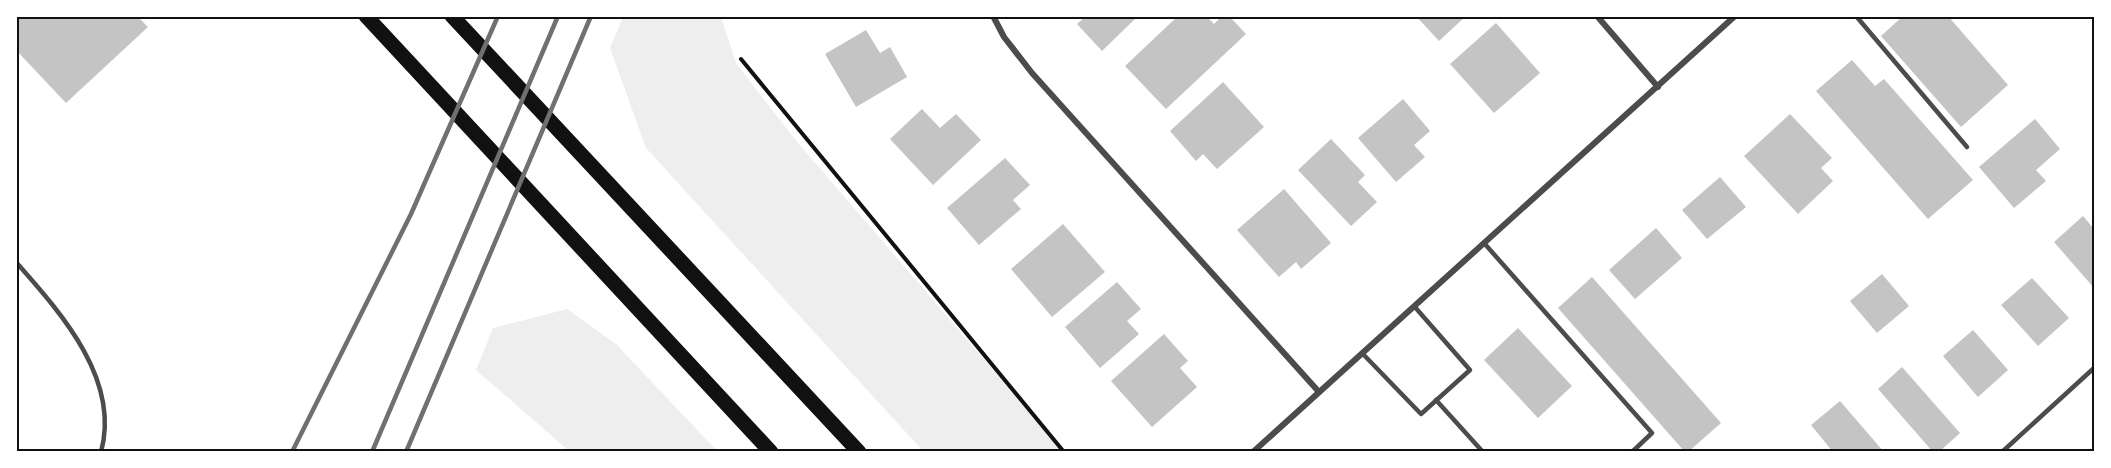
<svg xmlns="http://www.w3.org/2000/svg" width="2111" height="468" font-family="'Source Sans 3',sans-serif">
<rect width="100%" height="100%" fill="#fff"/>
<g fill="#eee">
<polygon points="623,17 721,17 736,63 793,137 1063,451 923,451 646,148 610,48"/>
<polygon points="567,309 616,344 717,451 569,451 476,370 493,328"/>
</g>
<g fill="#c4c4c4">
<polygon points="16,16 137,16 148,27 66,103 16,50"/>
<polygon points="1086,16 1138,16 1102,51 1077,24"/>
<polygon points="1178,16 1206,16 1214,24 1222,16 1229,16 1246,34 1166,109 1125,66"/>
<polygon points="1416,16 1466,16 1439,41"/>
<polygon points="1903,16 1948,16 2008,85 1961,127 1881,36"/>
<polygon points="1496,23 1540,73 1494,113 1450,64"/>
<polygon points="866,30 880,53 890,47 907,77 856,107 825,54"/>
<polygon points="1852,60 1875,86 1884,79 1973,180 1928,219 1816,91"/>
<polygon points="1223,82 1264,127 1217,169 1203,154 1196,161 1170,131"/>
<polygon points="1403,99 1430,131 1414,145 1425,157 1396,182 1358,138"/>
<polygon points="922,109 940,128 956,114 981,140 933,185 890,139"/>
<polygon points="1790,114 1832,158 1821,168 1833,181 1798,214 1744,156"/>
<polygon points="2035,119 2060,149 2036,170 2046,181 2014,208 1979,167"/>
<polygon points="1331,139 1365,175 1358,182 1377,202 1351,226 1298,170"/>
<polygon points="1005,158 1030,185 1013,200 1021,209 979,245 947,208"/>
<polygon points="1720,177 1746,207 1707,239 1682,210"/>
<polygon points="1284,189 1331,243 1301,269 1296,262 1279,277 1237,230"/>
<polygon points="2083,216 2094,229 2094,288 2054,242"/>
<polygon points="1063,224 1105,272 1052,317 1011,269"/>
<polygon points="1656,228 1682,258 1635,299 1609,270"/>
<polygon points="1882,274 1909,306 1877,333 1850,301"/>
<polygon points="1592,277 1721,423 1688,452 1685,452 1558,308"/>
<polygon points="2032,278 2069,318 2038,346 2001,305"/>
<polygon points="1117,282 1141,309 1127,321 1139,334 1100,368 1065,327"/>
<polygon points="1518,328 1572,386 1538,418 1484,360"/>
<polygon points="1973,330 2008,370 1978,397 1943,356"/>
<polygon points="1164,334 1188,361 1180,368 1197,387 1152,427 1111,381"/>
<polygon points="1902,367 1960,433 1939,452 1933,452 1878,389"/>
<polygon points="1840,401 1884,452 1833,452 1811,425"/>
</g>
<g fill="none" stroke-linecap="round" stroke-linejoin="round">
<polyline stroke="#111" stroke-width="4" points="741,59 1064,452"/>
<g stroke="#4c4c4c" stroke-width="4.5">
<polyline points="1856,16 1967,147"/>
<polyline points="1484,243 1652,433 1632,452"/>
<path d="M 16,262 C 60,312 121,379 101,452"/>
<polyline points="1362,353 1421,414 1470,370 1414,306"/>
<polyline points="1436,400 1483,452"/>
<polyline points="2002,452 2094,368"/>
</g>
<g stroke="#4c4c4c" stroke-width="6">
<polyline points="993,16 1004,37 1032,73 1319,392"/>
<polyline points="1597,16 1658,87"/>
<polyline points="1253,452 1735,16"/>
</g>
<g stroke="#111" stroke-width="15">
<polyline points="366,16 771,452"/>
<polyline points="452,16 859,452"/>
</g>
<g stroke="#707070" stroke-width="4.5">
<polyline points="292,452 411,214 498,16"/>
<polyline points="372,452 558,16"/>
<polyline points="406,452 591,16"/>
</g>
</g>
<rect width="2111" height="468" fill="none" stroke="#ffffff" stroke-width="36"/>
<rect x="18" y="18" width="2075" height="432" fill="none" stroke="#111" stroke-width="2"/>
</svg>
